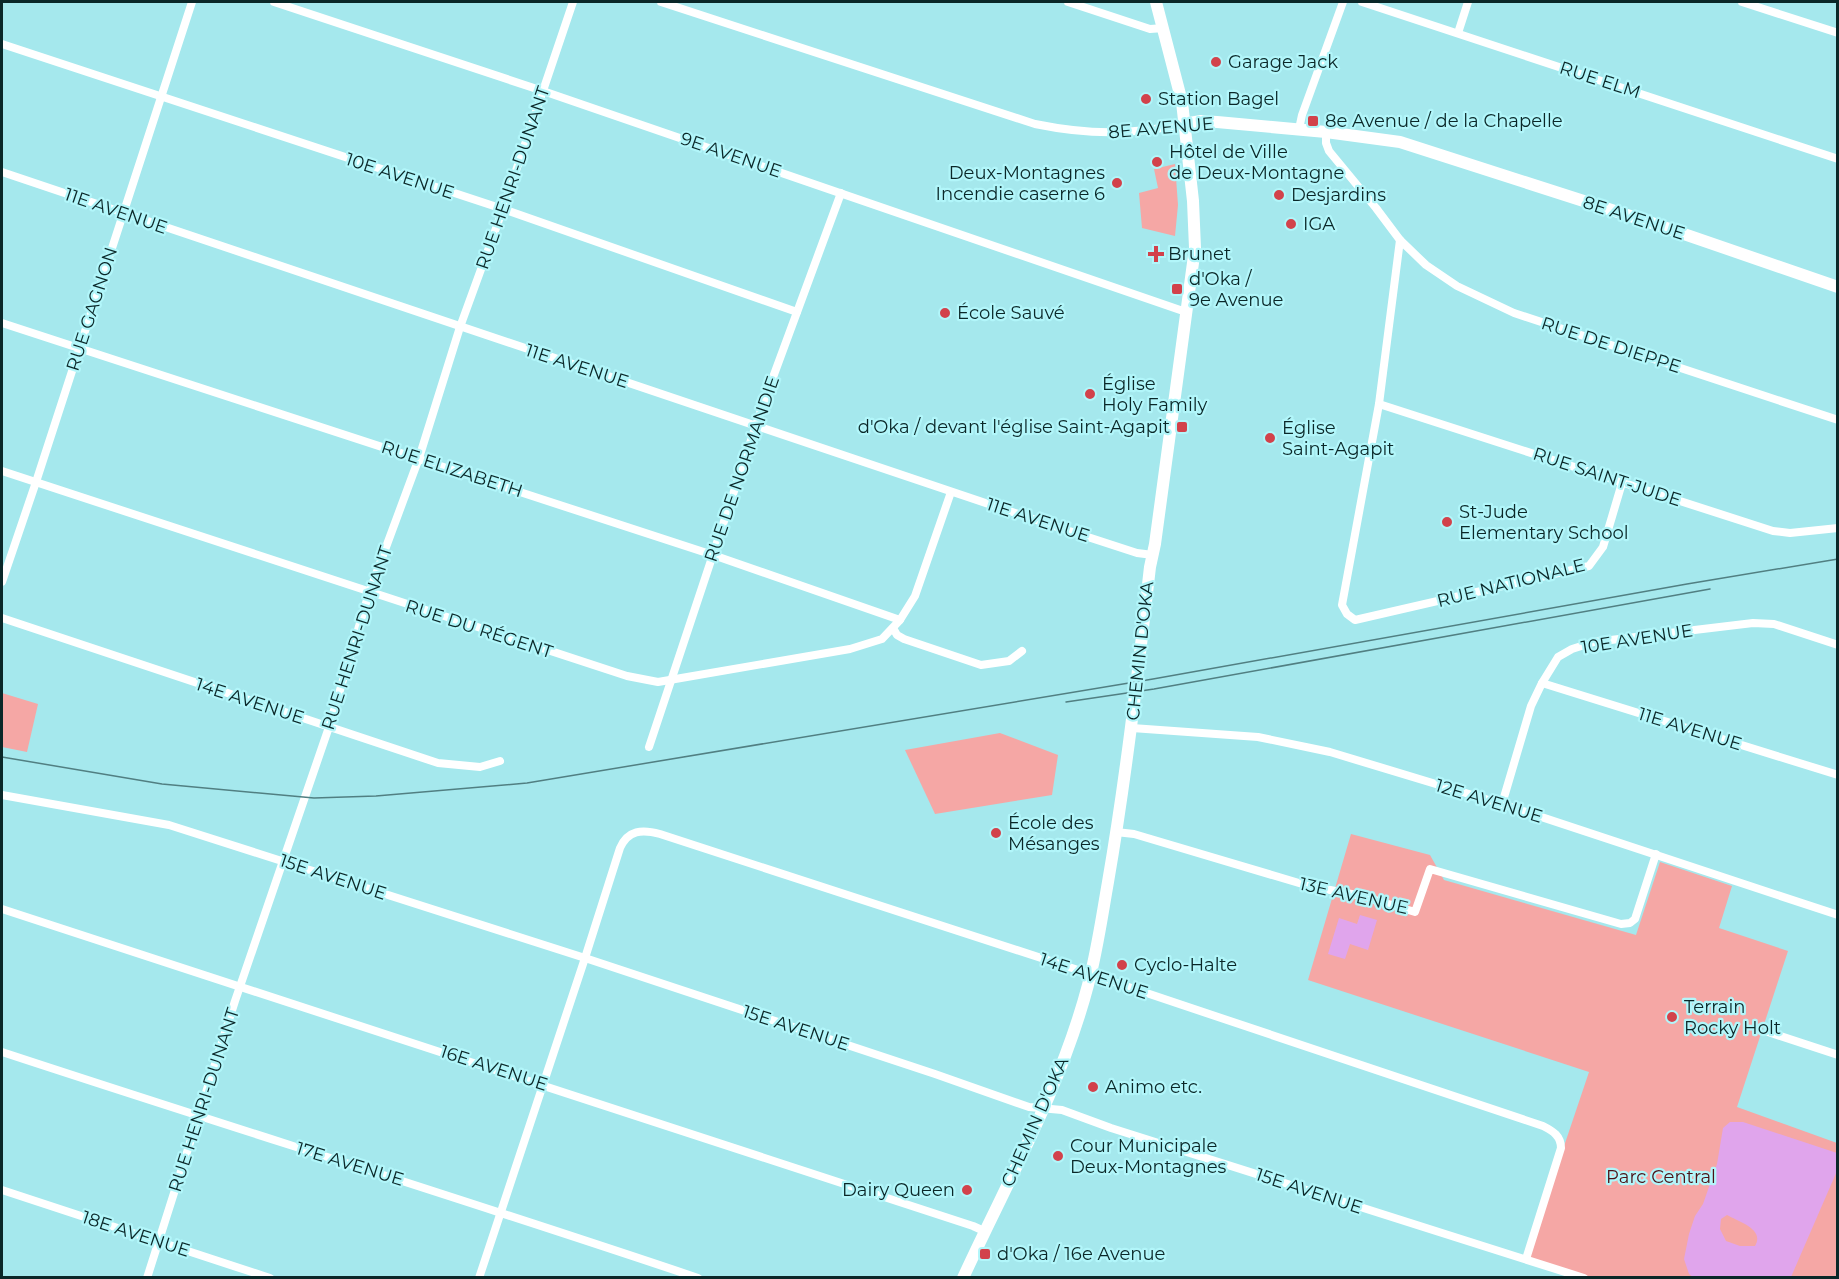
<svg xmlns="http://www.w3.org/2000/svg" width="1839" height="1279" font-family="Montserrat,sans-serif">
<rect width="100%" height="100%" fill="#a5e8ed"/>
<g fill="#f5a7a5">
<polygon points="1175,164 1178,205 1175,236 1142,228 1139,193 1158,188 1154,169"/>
<polygon points="2,693 38,704 27,752 2,747"/>
<polygon points="1000,733 1058,755 1052,795 935,814 905,750"/>
<polygon points="1351,834 1430,855 1444,880 1636,935 1660,862 1732,886 1719,928 1788,951 1737,1107 1837,1143 1837,1277 1584,1277 1526,1259 1589,1072 1308,980"/>
</g>
<g fill="#e0a5ec" fill-rule="evenodd">
<polygon points="1360,915 1377,920 1368,950 1350,944 1345,959 1328,954 1339,918 1357,924"/>
<path d="M 1730,1122 L 1743,1122 L 1837,1153 L 1837,1171 L 1791,1277 L 1713,1278 L 1693,1277 L 1689,1274 L 1684,1259 L 1689,1234 L 1695,1216 L 1703,1204 L 1717,1164 L 1723,1128 ZM 1727,1215 C 1739,1222 1765,1229 1755,1246 L 1740,1246 L 1726,1241 L 1720,1229 L 1721,1219 Z"/>
</g>
<g fill="none" stroke-linecap="round" stroke-linejoin="round">
<g stroke="#fff" stroke-width="8">
<polyline points="274,2 543,91 1186,312"/>
<path d="M 661,2 L 1035,124 C 1089,135 1130,135 1184,124"/>
<polyline points="1068,2 1150,29 1164,28"/>
<polyline points="1362,2 1838,159"/>
<polyline points="1742,2 1838,33"/>
<polyline points="1458,33 1468,2"/>
<polyline points="2,44 503,209 797,312"/>
<polyline points="1299,129 1302,115 1343,2"/>
<polyline points="1326,132 1326,143 1329,151 1376,208 1400,240 1426,265 1457,286 1514,313 1838,420"/>
<polyline points="2,172 1051,525 1137,553 1153,555"/>
<polyline points="1400,240 1379,404 1342,605 1347,614 1355,620 1589,566 1603,547 1622,483"/>
<polyline points="2,323 713,555 900,620"/>
<polyline points="1379,404 1773,531 1790,533 1838,528"/>
<polyline points="2,471 627,676 658,682 850,649 882,639 900,620 915,596 951,492"/>
<polyline points="2,582 36,482 192,2"/>
<polyline points="2,618 438,763 480,767 500,761"/>
<polyline points="893,628 897,635 904,639 981,665 1009,661 1022,651"/>
<polyline points="1542,683 1838,775"/>
<polyline points="1132,728 1258,737 1330,752 1502,804 1838,915"/>
<polyline points="649,747 762,407 841,193"/>
<polyline points="2,795 169,825 585,958 935,1074 1029,1107 1062,1110 1111,1128 1584,1278"/>
<polyline points="1502,804 1531,706 1542,683 1558,657 1572,649 1594,642 1753,623 1774,624 1838,645"/>
<polyline points="1116,832 1134,834 1309,886 1362,896 1415,912 1430,869 1621,924 1630,923 1635,919 1656,854"/>
<polyline points="2,909 973,1226 984,1231"/>
<polyline points="1768,1032 1838,1055"/>
<path d="M 2,1052 C 233,1128 467,1200 698,1278"/>
<polyline points="2,1190 270,1278"/>
<polyline points="147,1278 235,1001 329,727 369,593 419,458 460,327 503,209 573,2"/>
<path d="M 479,1278 L 585,958 L 620,848 C 628,830 642,829 660,834 L 1075,969 L 1543,1126 C 1553,1131 1561,1136 1561,1148 L 1526,1259"/>
</g>
<g stroke="#fff" stroke-width="12">
<polyline points="1184,124 1201,121 1217,122 1326,132 1400,142 1649,222 1838,287"/>
<path d="M 963,1278 C 1007,1182 1061,1088 1088,985 C 1097,952 1102,916 1108,882 C 1126,778 1138,672 1150,567 L 1155,544 L 1195,248 L 1193,201 L 1182,102 L 1156,2"/>
</g>
<g stroke="#517f82" stroke-width="1.5">
<polyline points="1066,702 1154,689 1710,589"/>
<polyline points="2,757 162,784 314,798 376,796 527,783 1153,679 1687,584 1838,559"/>
</g>
</g>
<g fill="#d2424b" stroke="#b2f6fa" stroke-width="2">
<circle cx="1216" cy="62" r="6"/>
<circle cx="1146" cy="99" r="6"/>
<rect x="1307" y="115" width="12" height="12" rx="3"/>
<circle cx="1157" cy="162" r="6"/>
<circle cx="1117" cy="183" r="6"/>
<circle cx="1279" cy="195" r="6"/>
<circle cx="1291" cy="224" r="6"/>
<path d="M1153 245h6v6h6v6h-6v6h-6v-6h-6v-6h6z"/>
<rect x="1171" y="283" width="12" height="12" rx="3"/>
<circle cx="945" cy="313" r="6"/>
<circle cx="1090" cy="394" r="6"/>
<rect x="1176" y="421" width="12" height="12" rx="3"/>
<circle cx="1270" cy="438" r="6"/>
<circle cx="1447" cy="522" r="6"/>
<circle cx="996" cy="833" r="6"/>
<circle cx="1122" cy="965" r="6"/>
<circle cx="1672" cy="1017" r="6"/>
<circle cx="1093" cy="1087" r="6"/>
<circle cx="1058" cy="1156" r="6"/>
<circle cx="967" cy="1190" r="6"/>
<rect x="979" y="1248" width="12" height="12" rx="3"/>
</g>
<g text-anchor="middle" stroke-width="4.5" stroke-linejoin="round" paint-order="stroke">
<g font-size="18" fill="#0a2728" stroke="#b2f6fa" text-anchor="start">
<text x="1228" y="68">Garage Jack</text>
<text x="1158" y="105">Station Bagel</text>
<text x="1325" y="127">8e Avenue / de la Chapelle</text>
<text x="1169" y="158">Hôtel de Ville<tspan x="1169" dy="21">de Deux-Montagne</tspan></text>
<text x="1105" y="179" text-anchor="end">Deux-Montagnes<tspan x="1105" dy="21">Incendie caserne 6</tspan></text>
<text x="1291" y="201">Desjardins</text>
<text x="1303" y="230">IGA</text>
<text x="1168" y="260">Brunet</text>
<text x="1189" y="285">d'Oka /<tspan x="1189" dy="21">9e Avenue</tspan></text>
<text x="957" y="319">École Sauvé</text>
<text x="1102" y="390">Église<tspan x="1102" dy="21">Holy Family</tspan></text>
<text x="1170" y="433" text-anchor="end">d'Oka / devant l'église Saint-Agapit</text>
<text x="1282" y="434">Église<tspan x="1282" dy="21">Saint-Agapit</tspan></text>
<text x="1459" y="518">St-Jude<tspan x="1459" dy="21">Elementary School</tspan></text>
<text x="1008" y="829">École des<tspan x="1008" dy="21">Mésanges</tspan></text>
<text x="1134" y="971">Cyclo-Halte</text>
<text x="1684" y="1013">Terrain<tspan x="1684" dy="21">Rocky Holt</tspan></text>
<text x="1105" y="1093">Animo etc.</text>
<text x="1070" y="1152">Cour Municipale<tspan x="1070" dy="21">Deux-Montagnes</tspan></text>
<text x="955" y="1196" text-anchor="end">Dairy Queen</text>
<text x="997" y="1260">d'Oka / 16e Avenue</text>
</g>
<g font-size="18" fill="#0a2728" stroke="#b2f6fa">
<text transform="translate(1600 80) rotate(18)" y="6">RUE ELM</text>
<text transform="translate(1161 128) rotate(-5)" y="6">8E AVENUE</text>
<text transform="translate(731 155) rotate(19)" y="6">9E AVENUE</text>
<text transform="translate(400 176) rotate(18)" y="6">10E AVENUE</text>
<text transform="translate(513 178) rotate(-71)" y="6">RUE HENRI-DUNANT</text>
<text transform="translate(116 211) rotate(19)" y="6">11E AVENUE</text>
<text transform="translate(1634 218) rotate(18)" y="6">8E AVENUE</text>
<text transform="translate(92 309) rotate(-72)" y="6">RUE GAGNON</text>
<text transform="translate(1611 345) rotate(18)" y="6">RUE DE DIEPPE</text>
<text transform="translate(577 366) rotate(18)" y="6">11E AVENUE</text>
<text transform="translate(452 469) rotate(18)" y="6">RUE ELIZABETH</text>
<text transform="translate(742 469) rotate(-71)" y="6">RUE DE NORMANDIE</text>
<text transform="translate(1607 477) rotate(18)" y="6">RUE SAINT-JUDE</text>
<text transform="translate(1038 520) rotate(18)" y="6">11E AVENUE</text>
<text transform="translate(1511 583) rotate(-14)" y="6">RUE NATIONALE</text>
<text transform="translate(479 629) rotate(18)" y="6">RUE DU RÉGENT</text>
<text transform="translate(357 638) rotate(-72)" y="6">RUE HENRI-DUNANT</text>
<text transform="translate(1637 639) rotate(-9)" y="6">10E AVENUE</text>
<text transform="translate(1140 651) rotate(-84)" y="6">CHEMIN D'OKA</text>
<text transform="translate(250 701) rotate(18)" y="6">14E AVENUE</text>
<text transform="translate(1690 729) rotate(17)" y="6">11E AVENUE</text>
<text transform="translate(1489 801) rotate(17)" y="6">12E AVENUE</text>
<text transform="translate(333 877) rotate(18)" y="6">15E AVENUE</text>
<text transform="translate(1354 896) rotate(13)" y="6">13E AVENUE</text>
<text transform="translate(1094 976) rotate(18)" y="6">14E AVENUE</text>
<text transform="translate(796 1028) rotate(18)" y="6">15E AVENUE</text>
<text transform="translate(494 1068) rotate(18)" y="6">16E AVENUE</text>
<text transform="translate(204 1100) rotate(-72)" y="6">RUE HENRI-DUNANT</text>
<text transform="translate(1035 1122) rotate(-66)" y="6">CHEMIN D'OKA</text>
<text transform="translate(350 1164) rotate(17)" y="6">17E AVENUE</text>
<text transform="translate(1309 1191) rotate(18)" y="6">15E AVENUE</text>
<text transform="translate(136 1234) rotate(18)" y="6">18E AVENUE</text>
</g>
<g font-size="18" fill="#4c1115" stroke="#b2f6fa">
<text x="1661" y="1183">Parc Central</text>
</g>
</g>
<rect width="1839" height="1279" fill="none" stroke="#0a2728" stroke-width="6"/>
</svg>
